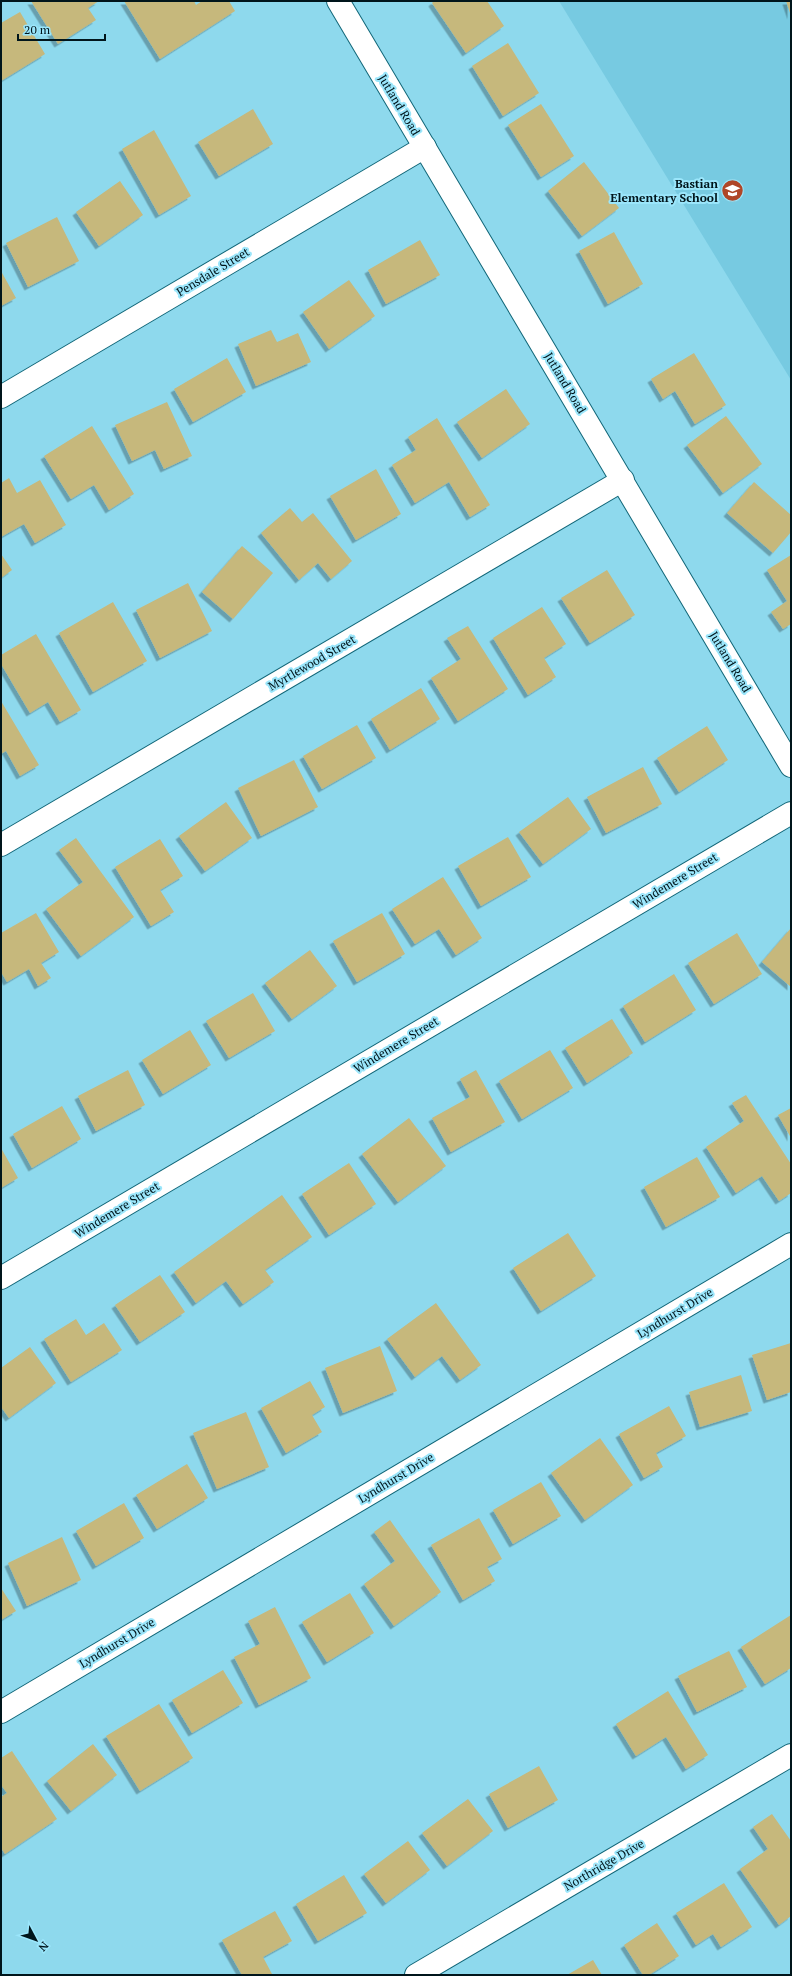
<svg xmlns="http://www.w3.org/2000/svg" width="792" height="1976" font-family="'PT Serif',serif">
<defs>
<filter id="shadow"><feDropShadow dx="-3.5" dy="3.5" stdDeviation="0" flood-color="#0004"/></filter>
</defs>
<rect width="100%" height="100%" fill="#8ed9ed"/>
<polygon fill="#77cae1" points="559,1 791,1 791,380"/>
<g fill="#c6b87b" filter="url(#shadow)">
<polygon points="31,1 99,1 88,8 96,20 58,44"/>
<polygon points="124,1 194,1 196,5 202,1 229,1 235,11 160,59"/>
<polygon points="434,1 487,1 504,26 466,53 432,3"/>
<polygon points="786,1 791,1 791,16"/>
<polygon points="20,12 45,54 1,81 1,23"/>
<polygon points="508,43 539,93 503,116 472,66"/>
<polygon points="541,104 574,156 541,177 508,125"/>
<polygon points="253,109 273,144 219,176 198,142"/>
<polygon points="154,130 191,196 159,215 122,149"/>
<polygon points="584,162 619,208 582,236 548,191"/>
<polygon points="120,181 143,215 99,246 76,212"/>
<polygon points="57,217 79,261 28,287 6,243"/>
<polygon points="614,232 643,284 608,304 579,251"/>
<polygon points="420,240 440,275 386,304 368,270"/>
<polygon points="1,271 16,298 1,306"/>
<polygon points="349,280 375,316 329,349 303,312"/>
<polygon points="271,330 277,342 298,333 311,362 256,386 238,344"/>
<polygon points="694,353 726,405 695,424 675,391 663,399 651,379"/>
<polygon points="227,358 246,392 193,422 174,389"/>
<polygon points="506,389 530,424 482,458 457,422"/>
<polygon points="167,402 192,456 164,469 155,450 132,461 115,425"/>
<polygon points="726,416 762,464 723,493 687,445"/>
<polygon points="437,418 490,505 470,517 449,482 415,503 392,465 416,450 408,437"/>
<polygon points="92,426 134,494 109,510 94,485 71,499 44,456"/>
<polygon points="376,469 401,514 356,540 330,496"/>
<polygon points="9,478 17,493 40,480 66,525 35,543 24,524 1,537 1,483"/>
<polygon points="754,482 791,515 791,532 773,553 727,513"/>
<polygon points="290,508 302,522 313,513 352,561 331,579 318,563 299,580 261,533"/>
<polygon points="242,546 273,573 233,619 202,592"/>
<polygon points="1,554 12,570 1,578"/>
<polygon points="791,555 791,624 783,629 771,612 787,601 767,570"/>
<polygon points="607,570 635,615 590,643 561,598"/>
<polygon points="188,583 212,631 160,658 136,610"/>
<polygon points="113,602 147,661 93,692 59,633"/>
<polygon points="542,607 566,644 544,658 556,677 528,695 493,638"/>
<polygon points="468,626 508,689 458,721 431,678 461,659 447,638"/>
<polygon points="36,634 81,710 60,722 48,702 30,713 1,664 1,655"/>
<polygon points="421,688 440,719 390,750 371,719"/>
<polygon points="1,701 39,765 20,776 6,751 1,754"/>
<polygon points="357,725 376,758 322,789 303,756"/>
<polygon points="707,726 728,760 679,792 657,758"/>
<polygon points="294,760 318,807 261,836 238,788"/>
<polygon points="643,767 662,804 606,833 587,797"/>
<polygon points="568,797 591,829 543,864 519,832"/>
<polygon points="226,802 252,838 205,871 179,836"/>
<polygon points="508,837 531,877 481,906 458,866"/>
<polygon points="76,838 134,917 81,956 46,909 83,882 59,850"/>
<polygon points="160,839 183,876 160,890 174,912 151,926 115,867"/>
<polygon points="443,877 482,938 456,955 439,929 415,944 392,909"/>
<polygon points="36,913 59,952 41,963 51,978 38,986 29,969 7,982 1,972 1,933"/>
<polygon points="382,913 405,954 357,982 333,941"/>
<polygon points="791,928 791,987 762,962"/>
<polygon points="737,933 762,974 714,1004 688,963"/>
<polygon points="310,950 337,986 292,1019 265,983"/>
<polygon points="674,974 696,1010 645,1042 623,1006"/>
<polygon points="253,993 275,1031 229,1058 206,1021"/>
<polygon points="612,1019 633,1053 587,1083 565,1048"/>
<polygon points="190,1030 211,1065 163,1094 142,1060"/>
<polygon points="550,1050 573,1088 522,1119 499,1081"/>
<polygon points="128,1070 145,1105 96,1131 78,1096"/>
<polygon points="476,1070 505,1122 451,1152 432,1118 470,1097 460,1079"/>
<polygon points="746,1095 791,1164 791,1193 779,1201 762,1176 736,1193 706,1147 744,1121 732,1103"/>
<polygon points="62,1106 81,1139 32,1168 13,1134"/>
<polygon points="791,1108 791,1138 778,1115"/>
<polygon points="409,1118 446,1166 398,1202 362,1154"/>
<polygon points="1,1148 18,1178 1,1188"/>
<polygon points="697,1157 720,1197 666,1227 644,1187"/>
<polygon points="349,1163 376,1204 329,1235 302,1194"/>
<polygon points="282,1195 312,1237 265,1270 274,1282 243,1304 226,1281 196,1303 174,1272"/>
<polygon points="568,1233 596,1276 541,1311 513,1268"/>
<polygon points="160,1275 185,1312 140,1342 115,1305"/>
<polygon points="436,1303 481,1365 460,1380 442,1356 415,1377 387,1339"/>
<polygon points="76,1319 86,1335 104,1323 122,1350 71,1382 44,1339"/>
<polygon points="791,1343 791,1392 767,1400 752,1355"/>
<polygon points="380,1346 397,1391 343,1413 325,1368"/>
<polygon points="30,1347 56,1383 9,1418 1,1407 1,1368"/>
<polygon points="741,1375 752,1411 700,1427 689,1392"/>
<polygon points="310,1381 325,1407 312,1415 322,1432 286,1453 261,1408"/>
<polygon points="669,1406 686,1436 656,1453 663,1467 644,1478 619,1434"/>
<polygon points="246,1412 269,1467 217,1489 193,1433"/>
<polygon points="600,1438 633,1485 585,1520 551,1473"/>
<polygon points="187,1464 208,1498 157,1529 136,1495"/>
<polygon points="541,1482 561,1516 513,1544 493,1510"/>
<polygon points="124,1503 144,1538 96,1566 76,1531"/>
<polygon points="479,1518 502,1559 487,1567 495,1581 463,1600 431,1545"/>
<polygon points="390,1520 441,1592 394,1626 364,1584 395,1561 374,1532"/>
<polygon points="62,1537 81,1580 27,1606 8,1563"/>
<polygon points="1,1588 16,1611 1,1620"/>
<polygon points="350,1593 374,1633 327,1662 302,1622"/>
<polygon points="275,1607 311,1678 259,1705 234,1657 260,1644 248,1621"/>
<polygon points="791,1615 791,1668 765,1684 741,1647"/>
<polygon points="729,1651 747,1687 697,1712 678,1676"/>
<polygon points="223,1670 243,1703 192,1733 172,1700"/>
<polygon points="668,1691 708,1755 686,1769 666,1737 636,1756 616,1724"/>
<polygon points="159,1704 193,1758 140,1791 106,1736"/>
<polygon points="93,1744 117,1775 71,1811 47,1781"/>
<polygon points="12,1751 57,1819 5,1854 1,1848 1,1797 7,1793 1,1785 1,1758"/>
<polygon points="539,1766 558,1800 508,1828 489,1794"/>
<polygon points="468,1799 493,1831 447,1866 422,1833"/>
<polygon points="772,1814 791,1841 791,1916 779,1925 740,1869 768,1849 753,1827"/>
<polygon points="408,1841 430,1870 386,1903 364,1874"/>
<polygon points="344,1875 367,1913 318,1941 296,1904"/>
<polygon points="724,1883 752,1927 721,1947 713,1934 696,1945 676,1913"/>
<polygon points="275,1911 292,1941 263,1957 272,1974 242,1975 222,1940"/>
<polygon points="657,1923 679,1956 649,1975 643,1975 624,1945"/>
<polygon points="593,1960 602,1975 567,1975"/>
</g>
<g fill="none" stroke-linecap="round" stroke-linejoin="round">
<defs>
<g id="street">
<polyline points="1,397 425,147"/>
<polyline points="1,845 623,480"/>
<polyline points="1,1278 791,813"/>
<polyline points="1,1712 791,1244"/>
<polyline points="416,1975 791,1755"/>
</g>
<polyline id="secondary" points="338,1 791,766"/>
</defs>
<use href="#street" stroke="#126779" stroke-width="24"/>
<use href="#secondary" stroke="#126779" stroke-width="24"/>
<use href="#street" stroke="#fff" stroke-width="22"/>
<use href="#secondary" stroke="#fff" stroke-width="22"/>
</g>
<defs>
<symbol id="school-disc" viewBox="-11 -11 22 22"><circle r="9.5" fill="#af4627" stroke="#9be6fb"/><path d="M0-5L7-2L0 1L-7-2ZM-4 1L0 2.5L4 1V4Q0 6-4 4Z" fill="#fff"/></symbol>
</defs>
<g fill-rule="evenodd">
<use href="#school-disc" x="720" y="178" width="25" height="25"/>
</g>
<g text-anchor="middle" stroke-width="4" stroke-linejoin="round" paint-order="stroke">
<g font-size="12" fill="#00151b" stroke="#9be6fb">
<text transform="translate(399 105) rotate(59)" y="4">Jutland Road</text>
<text transform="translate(213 272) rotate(-31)" y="4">Pensdale Street</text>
<text transform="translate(565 383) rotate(59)" y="4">Jutland Road</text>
<text transform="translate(730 662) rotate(59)" y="4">Jutland Road</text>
<text transform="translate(312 663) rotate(-30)" y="4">Myrtlewood Street</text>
<text transform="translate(675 881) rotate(-31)" y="4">Windemere Street</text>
<text transform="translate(396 1045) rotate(-31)" y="4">Windemere Street</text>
<text transform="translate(117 1210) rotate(-31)" y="4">Windemere Street</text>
<text transform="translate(675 1313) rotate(-31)" y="4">Lyndhurst Drive</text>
<text transform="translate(396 1478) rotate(-31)" y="4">Lyndhurst Drive</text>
<text transform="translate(117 1643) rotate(-31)" y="4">Lyndhurst Drive</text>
<text transform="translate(604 1865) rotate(-30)" y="4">Northridge Drive</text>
</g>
<g font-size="12" font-weight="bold" fill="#00151b" stroke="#9be6fb" text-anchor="end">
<text x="718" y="188">Bastian<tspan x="718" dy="14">Elementary School</tspan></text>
</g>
</g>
<rect width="792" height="1976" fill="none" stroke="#00151b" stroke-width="4"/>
<g transform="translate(36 1940) rotate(131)" stroke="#9be6fb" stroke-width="3" paint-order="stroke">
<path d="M0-3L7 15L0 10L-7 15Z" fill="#00151b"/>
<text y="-6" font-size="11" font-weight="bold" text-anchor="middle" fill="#00151b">N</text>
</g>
<path d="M18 34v6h87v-6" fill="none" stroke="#00151b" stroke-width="2"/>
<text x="24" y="34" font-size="12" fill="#00151b" stroke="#9be6fb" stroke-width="3" paint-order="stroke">20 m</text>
</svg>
